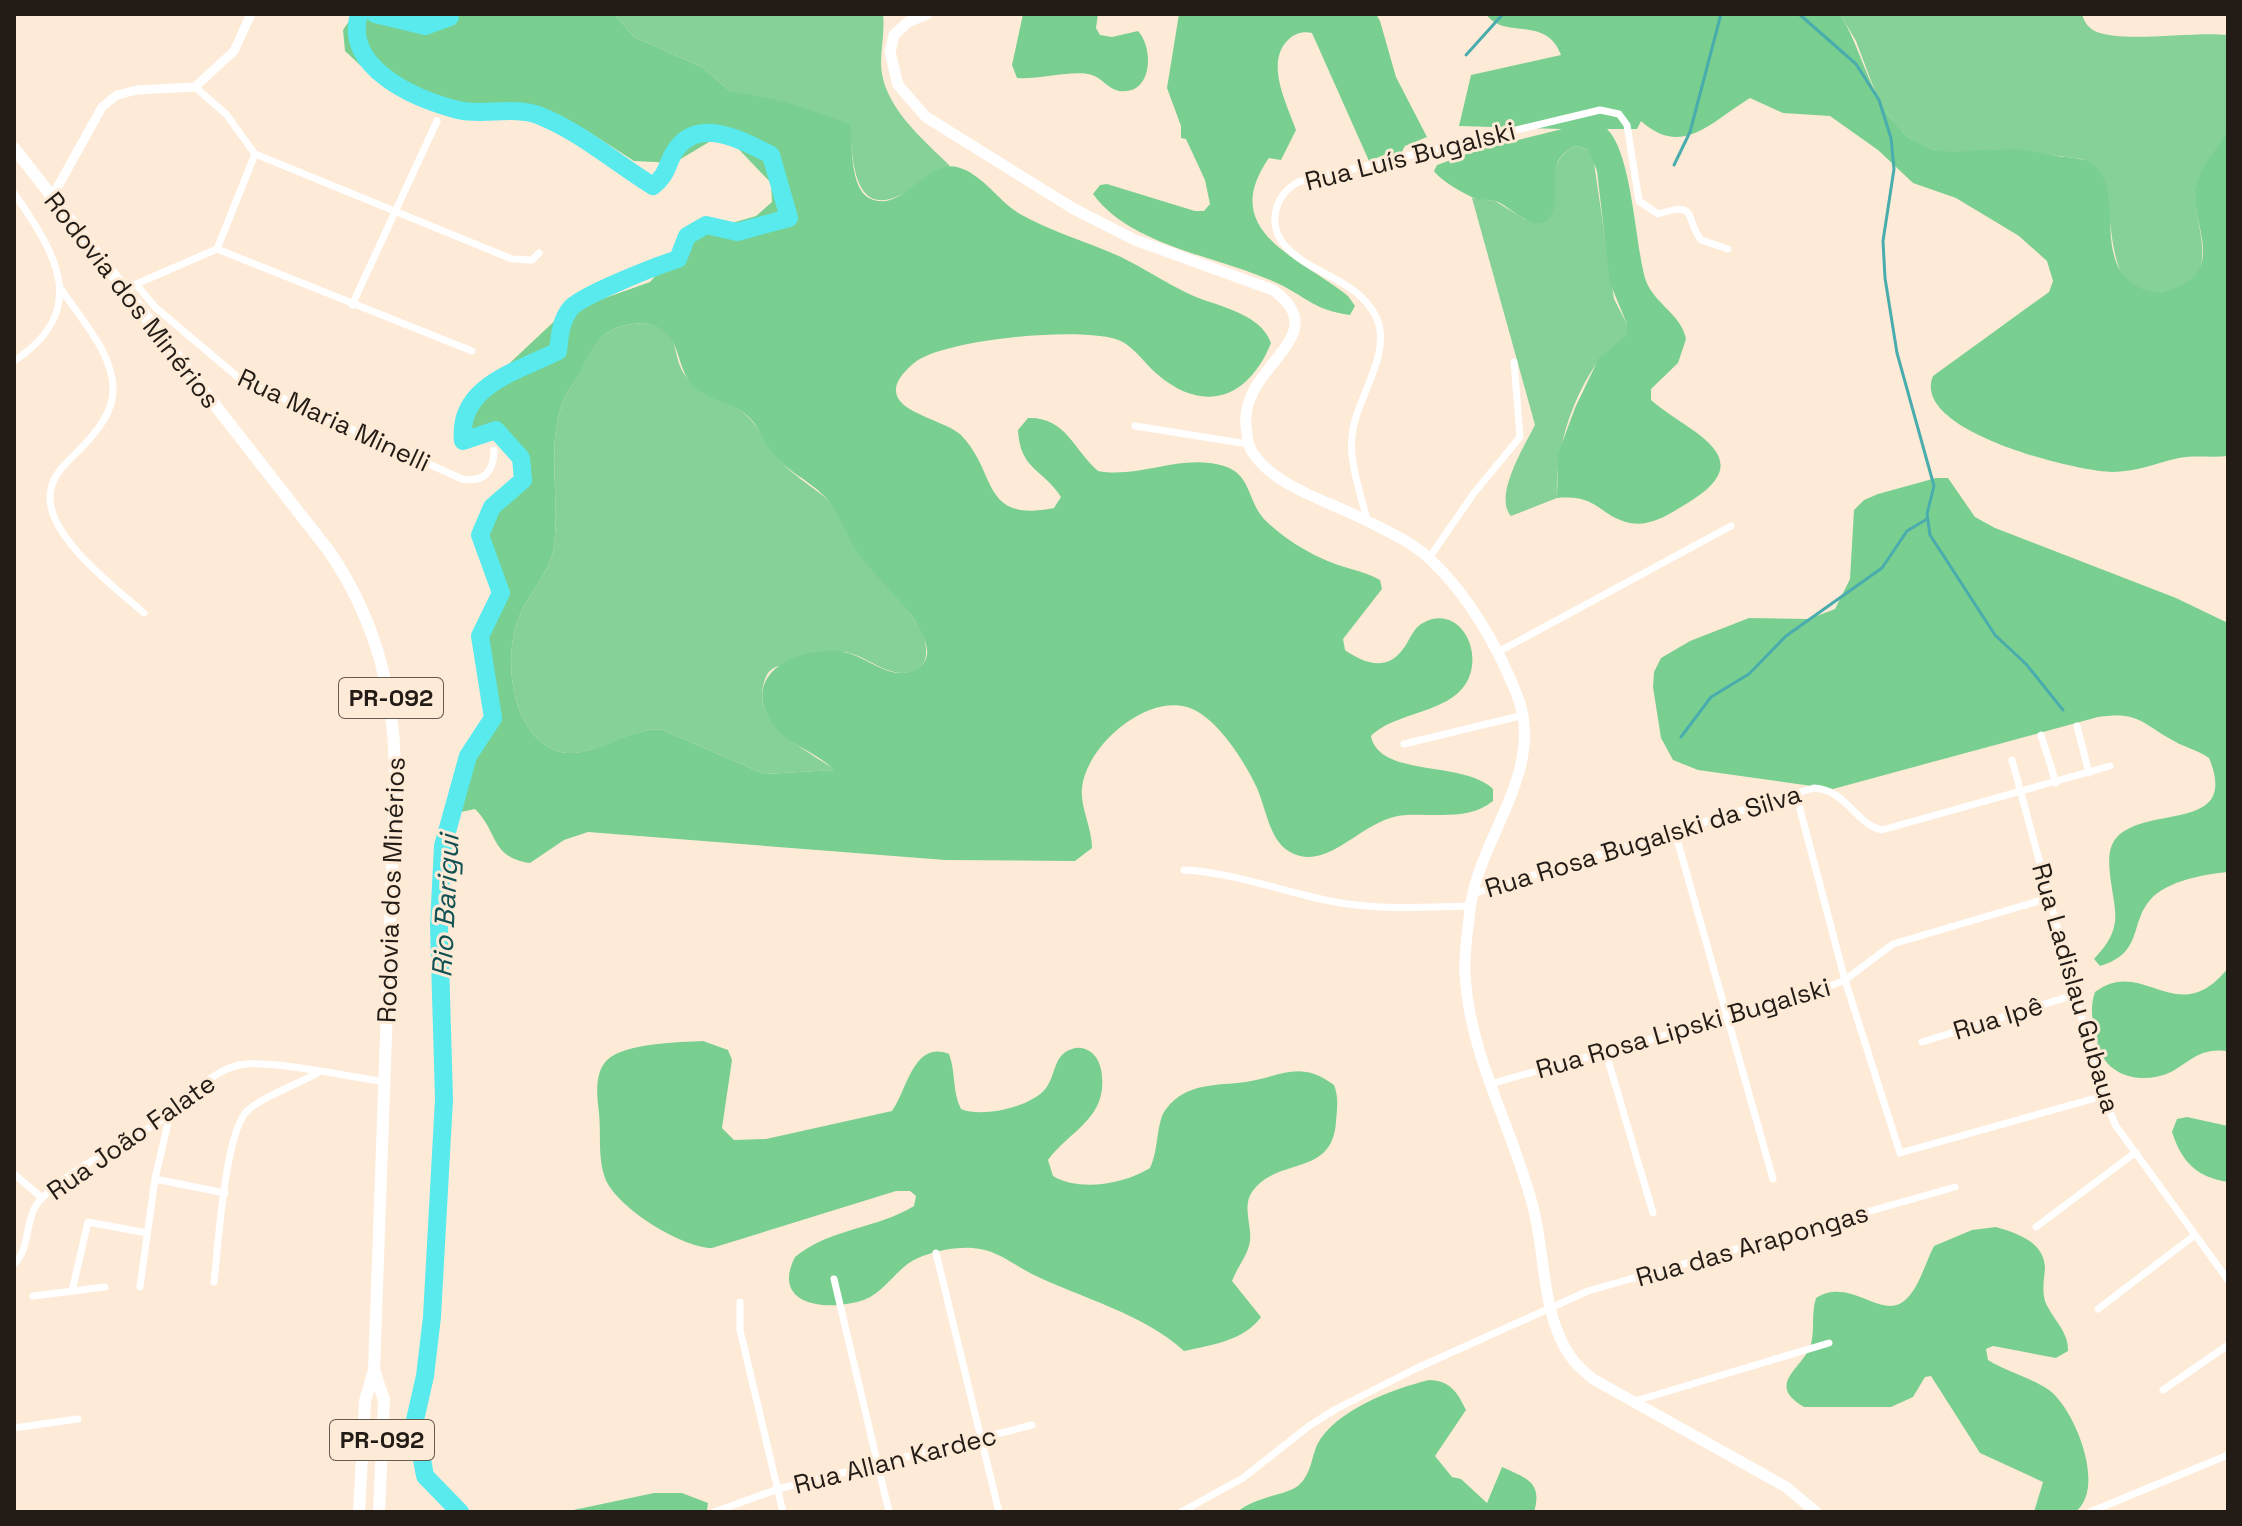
<svg xmlns="http://www.w3.org/2000/svg" width="2242" height="1526" font-family="'Space Grotesk',sans-serif">
<rect width="100%" height="100%" fill="#feebd7"/>
<g fill="#85d198">
<path d="M 614,14 L 883,14 C 885,31 881,47 881,64 C 882,106 923,139 950,166 C 930,174 915,190 896,197 C 851,215 853,152 849,124 L 730,91 L 702,67 L 634,37 Z"/>
<path d="M 1840,14 L 2082,14 C 2084,22 2089,29 2097,32 C 2126,43 2193,31 2228,35 C 2228,60 2234,109 2227,132 C 2220,154 2198,166 2196,190 C 2192,226 2227,282 2166,291 C 2085,304 2132,184 2082,159 L 2003,149 L 1950,154 L 1918,145 L 1898,128 L 1879,102 L 1856,41 Z"/>
<path d="M 1577,146 L 1588,149 L 1593,156 L 1614,299 L 1627,324 L 1627,335 C 1620,345 1606,350 1599,360 C 1571,399 1555,451 1557,498 L 1511,516 C 1493,496 1525,445 1535,425 L 1472,198 L 1495,201 L 1526,220 L 1553,206 C 1553,183 1551,154 1577,146 Z"/>
<path d="M 643,323 C 684,328 669,351 685,375 C 700,397 728,398 746,415 C 762,429 768,450 783,464 C 799,480 819,490 835,507 L 924,634 C 926,648 931,665 913,671 C 887,680 867,654 843,652 C 833,651 778,663 771,670 C 766,674 765,679 763,686 C 754,727 808,750 835,770 L 764,774 L 663,730 C 625,725 584,770 547,746 C 509,722 504,654 519,617 C 529,593 550,573 554,546 C 560,501 547,451 561,407 C 565,393 575,382 581,369 C 597,338 606,325 643,323 Z"/>
</g>
<g fill="#79cf90" fill-rule="evenodd">
<path d="M 354,14 L 614,14 L 634,37 L 702,67 L 730,91 L 785,102 L 850,124 C 852,143 850,188 869,198 C 902,215 926,159 957,167 C 983,174 998,201 1020,214 C 1052,232 1088,242 1121,257 C 1143,268 1163,281 1185,292 C 1212,306 1260,311 1271,343 C 1249,398 1204,415 1157,374 C 1145,364 1136,349 1121,341 C 1088,325 942,339 914,363 C 860,409 942,416 961,435 C 998,473 980,523 1054,508 L 1061,497 C 1043,469 1020,470 1018,430 L 1028,418 C 1066,417 1073,449 1098,471 C 1140,479 1180,453 1224,466 C 1253,475 1247,504 1267,522 C 1283,537 1303,550 1323,559 C 1342,568 1362,570 1380,580 L 1382,589 L 1343,639 L 1345,650 C 1363,663 1387,672 1403,649 C 1409,642 1412,630 1421,624 C 1452,605 1476,637 1472,666 C 1465,715 1399,708 1371,736 C 1379,778 1464,760 1493,789 L 1493,801 C 1469,821 1435,813 1406,815 C 1362,817 1329,874 1290,852 C 1268,840 1266,805 1255,784 C 1243,759 1215,715 1187,707 C 1144,695 1086,747 1082,788 C 1080,808 1092,827 1092,848 L 1075,861 L 945,860 L 588,832 L 564,840 L 530,863 C 490,857 499,833 475,809 L 461,812 L 452,824 L 456,766 L 482,734 L 487,712 L 478,658 L 497,587 L 482,537 L 482,515 L 514,488 L 515,457 L 508,441 L 478,439 L 469,435 L 470,415 L 479,392 L 563,313 L 650,282 L 694,234 L 756,216 L 772,202 L 771,183 L 729,139 L 709,142 L 674,163 L 634,161 L 586,130 L 526,109 L 428,100 L 392,77 L 360,65 L 345,51 L 343,30 ZM 643,323 C 689,329 669,371 701,392 C 714,401 731,403 744,413 C 758,423 762,439 772,452 C 786,471 807,479 823,495 C 840,511 845,532 857,551 C 874,578 931,623 927,655 C 925,668 911,673 900,673 C 879,672 863,655 843,652 C 800,645 738,673 772,723 C 786,744 817,752 834,770 L 764,774 L 663,730 C 624,725 584,770 547,746 C 509,722 504,654 519,617 C 529,593 550,573 554,546 C 560,501 547,451 561,407 C 565,393 575,382 581,370 C 597,338 606,325 643,323 Z"/>
<path d="M 1023,14 L 1098,14 L 1096,28 L 1100,35 L 1112,37 L 1138,31 C 1154,48 1153,96 1119,91 C 1108,89 1102,78 1092,75 C 1076,69 1037,80 1017,78 L 1012,65 Z"/>
<path d="M 1179,14 L 1376,14 L 1380,21 L 1396,77 L 1427,137 L 1405,146 L 1399,157 L 1384,155 L 1369,161 L 1312,33 C 1304,31 1295,33 1289,39 C 1264,62 1287,104 1296,130 L 1281,160 L 1269,158 C 1217,232 1300,257 1348,296 L 1355,306 L 1350,315 C 1314,310 1308,298 1279,284 C 1223,257 1131,247 1093,194 L 1100,185 L 1107,184 L 1195,211 L 1204,211 L 1210,204 L 1205,180 L 1186,139 L 1181,138 L 1181,126 L 1167,88 Z"/>
<path d="M 1486,14 L 1840,14 C 1862,50 1869,94 1897,126 C 1929,162 1962,150 2003,149 C 2022,148 2039,153 2057,156 C 2069,158 2083,157 2092,164 C 2128,190 2089,263 2140,288 C 2152,294 2169,292 2181,286 C 2224,264 2190,222 2196,187 C 2200,165 2218,150 2228,130 L 2228,456 C 2212,458 2195,455 2179,458 C 2156,463 2136,472 2112,472 C 2074,471 1910,431 1933,376 L 2049,292 L 2053,281 L 2047,261 L 2019,236 L 1956,198 L 1913,183 L 1878,150 L 1830,116 L 1783,113 L 1750,98 C 1711,122 1682,158 1641,121 L 1637,129 L 1607,129 C 1632,153 1635,243 1645,278 C 1653,304 1681,313 1686,339 L 1678,363 L 1651,389 L 1651,400 C 1687,432 1766,457 1686,504 C 1669,514 1651,527 1630,523 C 1598,516 1599,494 1557,498 L 1558,454 L 1575,408 L 1599,358 L 1627,335 L 1627,324 L 1610,283 L 1597,171 L 1588,149 L 1577,146 C 1538,159 1567,202 1547,220 C 1533,232 1510,207 1498,202 C 1490,199 1481,201 1474,198 C 1464,194 1440,180 1434,171 L 1437,165 L 1475,151 L 1562,129 L 1459,126 L 1471,75 L 1561,55 C 1546,14 1505,41 1486,14 Z"/>
<path d="M 1936,478 L 1948,478 L 1975,517 L 1995,528 L 2176,598 L 2228,623 L 2228,872 C 2205,874 2167,881 2151,899 C 2129,923 2144,953 2100,966 L 2094,959 C 2104,948 2113,937 2115,922 C 2118,899 2099,856 2117,837 C 2149,804 2240,833 2209,758 C 2198,750 2186,748 2174,741 C 2141,723 2139,711 2098,717 L 1833,789 L 1698,770 L 1673,760 L 1661,738 L 1653,687 L 1654,672 L 1661,658 L 1690,641 L 1749,618 L 1809,619 L 1835,609 L 1850,579 L 1854,510 L 1864,500 L 1878,494 Z"/>
<path d="M 2228,968 L 2228,1051 C 2219,1050 2212,1050 2203,1053 C 2192,1057 2182,1066 2171,1072 C 2141,1086 2103,1076 2097,1041 C 2093,1025 2089,1009 2095,992 C 2144,955 2177,1032 2228,968 Z"/>
<path d="M 703,1041 L 728,1050 L 732,1060 L 722,1128 L 734,1140 L 766,1139 L 892,1111 C 907,1091 913,1040 949,1054 C 956,1072 952,1092 961,1109 C 982,1118 1032,1107 1046,1088 C 1056,1075 1053,1055 1072,1049 C 1079,1046 1089,1049 1094,1055 C 1099,1060 1102,1070 1102,1077 C 1106,1119 1069,1131 1048,1160 L 1053,1176 C 1080,1192 1124,1184 1150,1168 C 1159,1150 1156,1121 1166,1109 C 1187,1082 1216,1086 1245,1082 C 1281,1077 1299,1059 1334,1085 C 1339,1098 1337,1108 1336,1122 C 1332,1178 1277,1156 1252,1192 C 1242,1206 1252,1226 1250,1241 C 1248,1256 1237,1267 1232,1281 L 1261,1317 C 1244,1341 1211,1345 1184,1351 C 1144,1314 1081,1298 1032,1274 C 1012,1264 996,1249 972,1248 C 955,1247 934,1251 918,1258 C 897,1267 887,1290 866,1299 C 833,1312 769,1308 795,1257 C 830,1228 877,1229 914,1206 L 916,1196 L 910,1191 L 896,1191 L 712,1248 C 681,1248 612,1205 604,1175 C 598,1156 601,1133 599,1113 C 597,1097 594,1073 607,1060 C 625,1043 680,1042 703,1041 Z"/>
<path d="M 2187,1117 L 2228,1126 L 2228,1182 C 2197,1177 2182,1163 2172,1132 L 2177,1119 Z"/>
<path d="M 1996,1227 C 2017,1233 2045,1242 2045,1269 C 2044,1279 2042,1291 2045,1301 C 2052,1319 2069,1331 2068,1351 L 2056,1358 L 1993,1346 L 1986,1349 L 1988,1360 C 2007,1372 2030,1377 2049,1390 C 2075,1409 2107,1489 2075,1512 L 2034,1512 L 2043,1482 L 1980,1453 L 1931,1376 L 1925,1377 L 1913,1397 L 1891,1407 L 1804,1407 C 1764,1384 1804,1368 1811,1344 C 1815,1329 1811,1313 1816,1298 C 1849,1276 1882,1320 1904,1301 C 1919,1289 1925,1263 1934,1246 L 1972,1230 Z"/>
<path d="M 1429,1380 C 1451,1381 1457,1392 1466,1410 L 1435,1456 L 1452,1477 L 1461,1479 L 1487,1503 L 1502,1467 C 1526,1478 1543,1482 1534,1512 L 1237,1512 C 1258,1495 1286,1496 1299,1485 C 1311,1474 1311,1459 1317,1445 C 1335,1410 1393,1389 1429,1380 Z"/>
<polygon points="654,1493 682,1493 708,1503 707,1510 564,1512"/>
</g>
<g fill="none" stroke-linecap="round" stroke-linejoin="round">
<g stroke="#49acad" stroke-width="3">
<polyline points="1799,14 1856,64 1879,100 1891,138 1894,169 1883,241 1885,278 1897,353 1934,486 1927,514 1930,535 1995,635 2026,664 2063,710"/>
<polyline points="1466,55 1503,14"/>
<polyline points="1674,165 1690,132 1721,14"/>
<polyline points="1681,737 1711,697 1749,674 1786,636 1882,568 1907,531 1927,519"/>
</g>
<g stroke="#59eaee" stroke-width="18">
<path d="M 359,14 C 343,68 415,99 458,110 C 483,116 514,106 538,115 C 581,132 614,162 653,186 C 666,176 666,168 673,154 C 696,114 741,140 771,155 L 789,218 L 737,232 L 706,225 L 687,236 L 678,259 C 659,265 579,296 570,309 C 560,322 560,336 558,351 C 519,371 457,385 463,441 L 496,430 L 521,458 L 523,480 L 492,507 L 480,535 L 501,593 L 480,636 L 493,718 L 468,756 L 443,846 L 439,925 L 444,1099 L 432,1317 L 425,1376 L 415,1420 L 425,1476 L 460,1512"/>
<polyline points="375,14 425,26 450,17 448,14"/>
</g>
<g stroke="#fff" stroke-width="7">
<polyline points="195,87 226,114 255,154 512,259 532,260 539,253"/>
<path d="M 14,193 C 55,253 92,309 14,361"/>
<polyline points="217,249 472,351"/>
<path d="M 136,284 L 155,307 L 240,379 L 462,479 C 484,483 494,471 494,450"/>
<polyline points="134,285 217,249 255,154"/>
<path d="M 61,289 C 80,318 115,355 113,392 C 112,413 97,431 84,445 C 72,458 55,470 51,489 C 40,532 116,588 144,613"/>
<polyline points="352,305 437,121"/>
<polyline points="1135,426 1248,444"/>
<path d="M 1367,520 C 1361,495 1349,462 1352,436 C 1355,400 1392,355 1377,319 C 1360,280 1313,275 1287,248 C 1266,226 1274,196 1298,182 L 1600,110 L 1619,114 L 1627,125 L 1639,201 L 1658,214 C 1699,201 1684,217 1701,240 L 1728,249"/>
<polyline points="1429,558 1474,493 1520,437 1514,362"/>
<polyline points="1498,652 1731,526"/>
<polyline points="2077,726 2089,773"/>
<polyline points="2041,735 2056,783"/>
<polyline points="1404,744 1524,715"/>
<polyline points="2012,760 2103,1096 2116,1126 2228,1280"/>
<polyline points="1796,794 1845,980 1900,1153 2103,1096"/>
<polyline points="1675,832 1773,1179"/>
<path d="M 1184,870 C 1239,873 1287,894 1341,903 C 1384,910 1427,907 1470,906"/>
<path d="M 1472,894 L 1814,788 C 1847,790 1854,823 1882,830 L 2110,766"/>
<polyline points="1922,1042 2074,995"/>
<polyline points="1606,1053 1653,1213"/>
<polyline points="1490,1084 1799,998 1845,980 1893,944 2049,898"/>
<polyline points="14,1174 42,1198"/>
<polyline points="155,1179 225,1193"/>
<polyline points="2036,1227 2136,1152"/>
<polyline points="936,1253 999,1512"/>
<path d="M 14,1264 C 32,1248 23,1216 42,1198 C 78,1162 129,1144 170,1114 C 192,1097 209,1072 239,1065 C 266,1059 353,1077 385,1082"/>
<polyline points="834,1279 889,1512"/>
<path d="M 214,1282 C 218,1247 225,1133 247,1111 C 263,1096 299,1084 319,1072"/>
<polyline points="140,1287 155,1179 170,1114"/>
<polyline points="72,1291 88,1222 147,1233"/>
<polyline points="33,1296 105,1287"/>
<polyline points="740,1302 740,1330 783,1512"/>
<polyline points="2098,1309 2195,1235"/>
<polyline points="2163,1390 2228,1345"/>
<polyline points="1632,1402 1829,1343"/>
<polyline points="14,1428 78,1419"/>
<polyline points="714,1512 778,1489 1032,1425"/>
<polyline points="1181,1512 1243,1478 1309,1426 1336,1409 1415,1369 1588,1291 1955,1187"/>
<polyline points="2090,1512 2228,1455"/>
</g>
<polyline stroke="#fff" stroke-width="9" points="52,197 102,107 117,95 137,90 195,87 234,51 251,14"/>
<path stroke="#fff" stroke-width="11" d="M 927,14 L 908,22 L 894,35 L 890,52 L 898,85 L 926,117 L 1074,209 L 1135,240 L 1273,290 C 1337,337 1241,364 1246,425 C 1247,434 1247,442 1251,450 C 1273,487 1329,501 1365,520 C 1387,531 1414,543 1431,560 C 1469,596 1498,647 1517,695 C 1547,770 1479,836 1470,909 C 1468,929 1464,952 1465,973 C 1469,1056 1513,1128 1533,1207 C 1546,1256 1541,1313 1570,1356 C 1576,1365 1585,1372 1593,1379 L 1786,1487 L 1816,1512"/>
<g stroke="#fff" stroke-width="12">
<path d="M 14,148 L 329,551 C 378,623 396,698 395,785 L 374,1370 L 365,1401 L 359,1512"/>
<polyline points="374,1370 384,1400 379,1512"/>
</g>
</g>
<g text-anchor="middle" stroke-width="6" stroke-linejoin="round" paint-order="stroke">
<g fill="#feebd7" stroke="#655a50" stroke-width="2">
<rect x="339" y="678" width="104" height="40" rx="6"/>
<rect x="330" y="1420" width="104" height="40" rx="6"/>
</g>
<g font-size="24" font-weight="bold" fill="#231c16">
<text x="391" y="706">PR-092</text>
<text x="382" y="1448">PR-092</text>
</g>
<g font-size="26" fill="#231c16" stroke="#feebd7">
<text transform="translate(1410 156) rotate(-14)" y="9">Rua Luís Bugalski</text>
<text transform="translate(132 300) rotate(52)" y="9">Rodovia dos Minérios</text>
<text transform="translate(334 420) rotate(25)" y="9">Rua Maria Minelli</text>
<text transform="translate(1643 841) rotate(-17)" y="9">Rua Rosa Bugalski da Silva</text>
<text transform="translate(391 890) rotate(-88)" y="9">Rodovia dos Minérios</text>
<text transform="translate(2076 988) rotate(74)" y="9">Rua Ladislau Gubaua</text>
<text transform="translate(1998 1018) rotate(-17)" y="9">Rua Ipê</text>
<text transform="translate(1683 1028) rotate(-16)" y="9">Rua Rosa Lipski Bugalski</text>
<text transform="translate(131 1137) rotate(-35)" y="9">Rua João Falate</text>
<text transform="translate(1752 1245) rotate(-16)" y="9">Rua das Arapongas</text>
<text transform="translate(895 1460) rotate(-14)" y="9">Rua Allan Kardec</text>
</g>
<g font-size="28" font-style="italic" fill="#125153" stroke="#feebd7">
<text transform="translate(445 906) rotate(-87)" y="10">Rio Barigui</text>
</g>
</g>
<rect width="2242" height="1526" fill="none" stroke="#231c16" stroke-width="32"/>
</svg>
